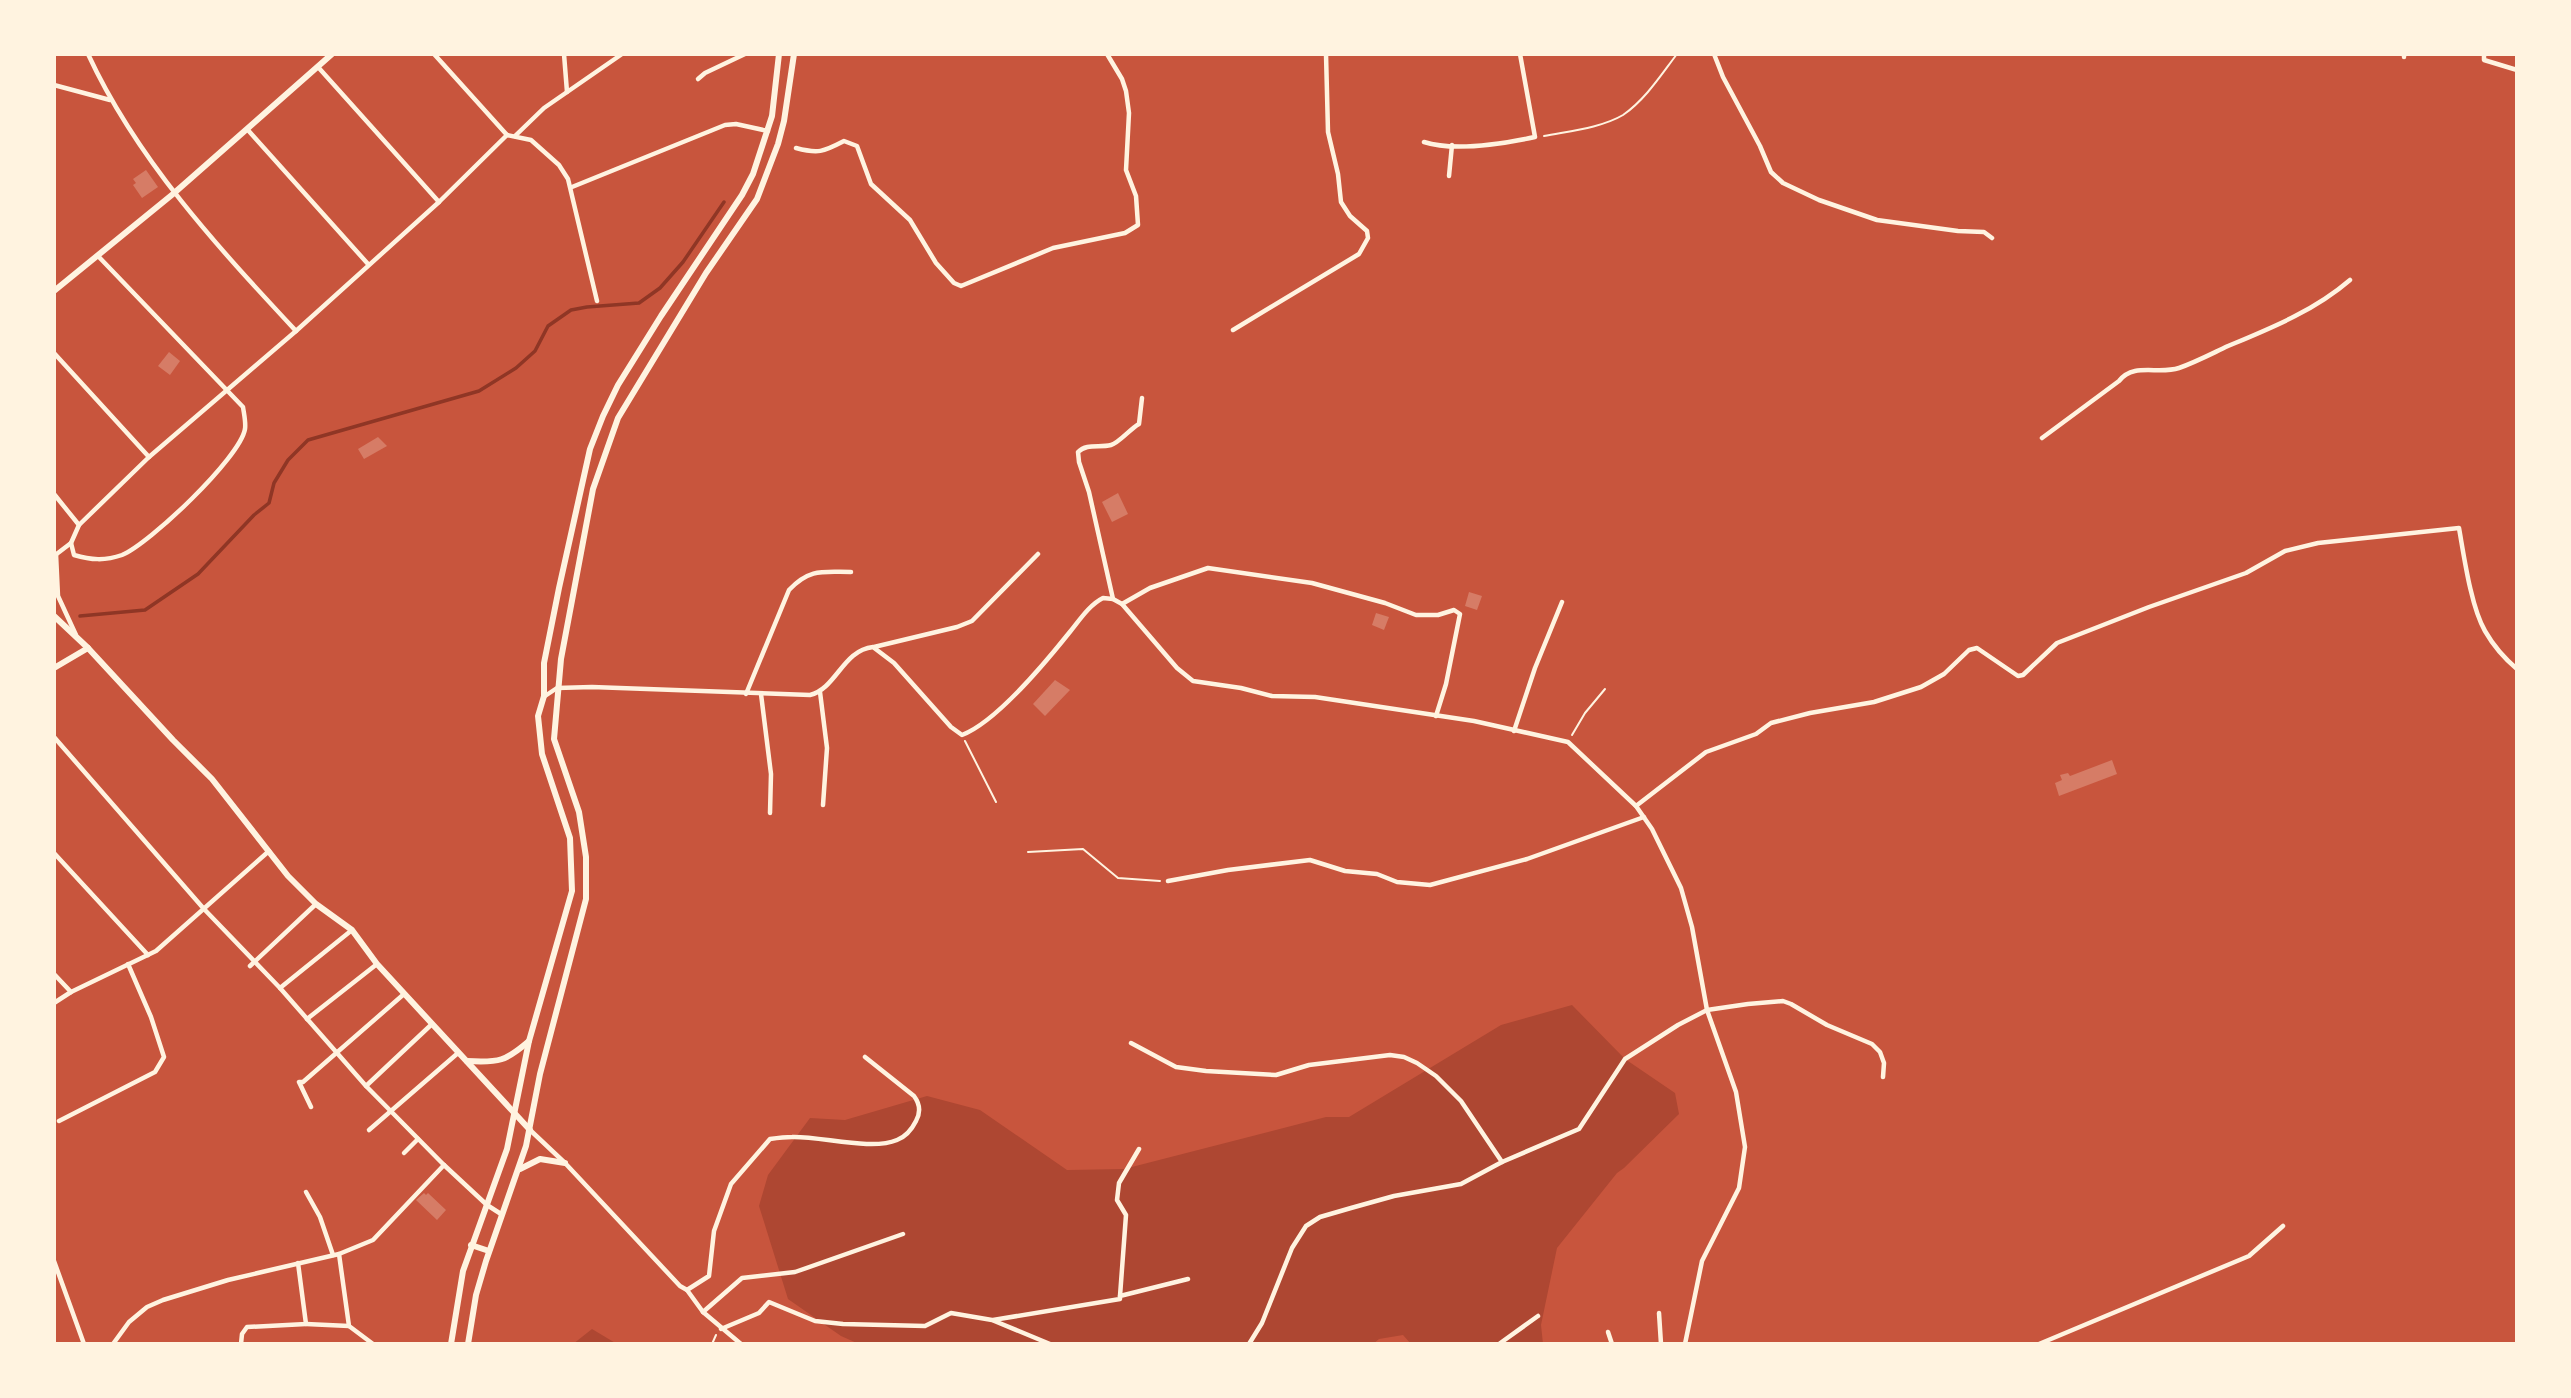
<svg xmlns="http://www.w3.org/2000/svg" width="2571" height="1398" font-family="Inter,sans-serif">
<rect width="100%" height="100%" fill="#c8553d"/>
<g fill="#ae4732">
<polygon points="1572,1005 1625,1059 1675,1093 1679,1114 1624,1168 1617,1173 1557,1248 1541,1325 1543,1344 1411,1344 1403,1335 1379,1339 1373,1344 859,1344 841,1336 788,1299 759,1206 768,1175 810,1118 845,1120 927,1096 980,1110 1067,1170 1124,1169 1326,1117 1349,1117 1501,1025"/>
<polygon points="592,1329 617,1344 573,1344"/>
</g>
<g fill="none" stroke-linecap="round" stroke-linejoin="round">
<polyline stroke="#8f3625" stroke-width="3.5" points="80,616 145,610 198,574 254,515 269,503 274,483 288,460 308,440 479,391 516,368 535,351 548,326 571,310 587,307 639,303 660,288 683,262 724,202"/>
</g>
<g fill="#d67c66">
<polygon points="146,170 158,187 142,198 133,185 136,183 133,179"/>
<polygon points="169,352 180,361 170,375 158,366"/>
<polygon points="378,437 387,446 364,459 358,449"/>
<polygon points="1118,493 1128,514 1112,522 1102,502"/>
<polygon points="1469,592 1482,596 1477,610 1465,606"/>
<polygon points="1376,613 1389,617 1384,630 1372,625"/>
<polygon points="1055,680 1070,690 1045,716 1033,704"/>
<polygon points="2112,760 2117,774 2059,796 2055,783 2062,780 2060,775 2068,773 2070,776"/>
<polygon points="424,1193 426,1195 428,1193 446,1210 437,1220 416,1200"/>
</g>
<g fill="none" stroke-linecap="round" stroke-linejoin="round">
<g stroke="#fff3e0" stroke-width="2">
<path d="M 1544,136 C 1569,131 1601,128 1623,115 C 1645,100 1661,75 1677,54"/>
<polyline points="1572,735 1585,713 1605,689"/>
<polyline points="965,741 996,802"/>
<polyline points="1028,852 1083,849 1118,878 1160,881"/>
<polyline points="712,1344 716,1335"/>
</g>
<g stroke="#fff3e0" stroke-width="4.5">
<path d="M 88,54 C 137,160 217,246 296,331"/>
<polyline points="434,54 507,135"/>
<polyline points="564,54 567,92"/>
<polyline points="1714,54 1723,77 1760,146 1771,172 1783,183 1819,200 1877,220 1958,231 1984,232 1992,238"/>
<polyline points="2404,54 2404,57"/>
<polyline points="2484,54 2484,60 2517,70"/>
<polyline points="318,67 439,202"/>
<polyline points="698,79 705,73 745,54"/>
<polyline points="54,85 110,100"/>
<polyline points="247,129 368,264"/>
<polyline points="515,136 544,108 622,54"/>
<path d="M 1424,142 C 1455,152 1502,144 1535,137 L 1520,54"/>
<path d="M 796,148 C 818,154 823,152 844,141 L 857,146 L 871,184 L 910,220 L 936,263 L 954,283 L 961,286 L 1053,248 L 1125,233 L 1138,225 L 1136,196 L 1126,170 L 1129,113 L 1126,91 L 1122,79 L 1107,54"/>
<polyline points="1449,176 1452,145"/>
<polyline points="572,187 725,125 736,124 768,131"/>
<polyline points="1233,330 1359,254 1368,238 1367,231 1350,216 1341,202 1338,174 1328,132 1326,54"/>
<polyline points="54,353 149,457"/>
<path d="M 2042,438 L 2119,381 C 2134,362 2158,375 2179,368 C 2196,362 2211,354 2228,346 C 2271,328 2314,311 2350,280"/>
<polyline points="54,494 79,525"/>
<path d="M 71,543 L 74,555 C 91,560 105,561 122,555 C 149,544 240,458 245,429 C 246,422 244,414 243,407 L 98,256"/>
<polyline points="56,554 58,596 76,635"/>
<polyline points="54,556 71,543 79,525 149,457 296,331 439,202 507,135 531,140 559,165 568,179 597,301"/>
<path d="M 1113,599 L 1089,492 L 1079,462 L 1078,452 C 1087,443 1099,448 1111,445 C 1119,443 1130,429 1139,424 L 1142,398"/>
<polyline points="1122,604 1150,588 1208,568 1312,583 1385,603 1416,615 1438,615 1454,610 1460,614 1446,684 1436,716"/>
<polyline points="874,647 957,627 972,621 1038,554"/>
<polyline points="820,692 827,748 823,805"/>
<path d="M 746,694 L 789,590 C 810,568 823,572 851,572"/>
<polyline points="761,694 771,774 770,813"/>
<path d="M 545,696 L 557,688 L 592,687 L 810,695 C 836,689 843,650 873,647 L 894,663 L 951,727 L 962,735 C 996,722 1045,663 1069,633 C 1079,621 1089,605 1103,598 L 1113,599 L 1122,604 L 1177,668 L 1193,681 L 1241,688 L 1272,696 L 1315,697 L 1474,721 L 1568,742 L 1636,806 L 1652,829 L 1681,888 L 1692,927 L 1707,1010 L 1736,1092 L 1745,1147 L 1739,1188 L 1702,1261 L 1685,1344"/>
<polyline points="1514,731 1535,668 1562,602"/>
<polyline points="54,737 204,909 280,988 366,1086 444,1165 487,1205 501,1214"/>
<path d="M 1636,806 L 1706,752 L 1756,734 L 1771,723 L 1810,713 L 1874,702 L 1921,687 L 1944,674 L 1969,650 L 1977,648 L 2018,676 L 2023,675 L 2057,643 L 2149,607 L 2246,573 L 2285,551 L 2318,543 L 2459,528 C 2464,556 2471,607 2485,631 C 2493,645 2504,658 2517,669"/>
<polyline points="54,853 148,955"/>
<polyline points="1168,881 1228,870 1310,860 1345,871 1377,874 1397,882 1430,885 1527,859 1644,817"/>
<polyline points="250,966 316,904"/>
<polyline points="54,974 71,992"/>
<polyline points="280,988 352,930"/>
<polyline points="54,1003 71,992 156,951 269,851"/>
<polyline points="307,1019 377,964"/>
<polyline points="1131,1043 1176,1067 1206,1071 1276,1075 1309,1065 1390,1055 1404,1057 1417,1063 1436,1076 1461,1101 1502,1162"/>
<polyline points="366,1086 432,1024"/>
<polyline points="311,1107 299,1082 303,1082 404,994"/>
<polyline points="59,1121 155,1072 164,1057 151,1017 128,964"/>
<polyline points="369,1130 458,1053"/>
<polyline points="530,1130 565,1163 680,1286 687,1290 703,1312 741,1344"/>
<polyline points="404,1153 418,1139"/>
<polyline points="306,1192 320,1217 333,1255"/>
<polyline points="339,1254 349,1326 373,1344"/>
<polyline points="54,1261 84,1344"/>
<path d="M 687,1290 L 709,1276 L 714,1231 L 731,1184 L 770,1139 C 777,1138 785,1137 792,1137 C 821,1136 871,1151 897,1140 C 905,1137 912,1129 916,1121 C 921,1112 920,1104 914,1096 L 865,1057"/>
<polyline points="1120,1296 1126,1215 1117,1200 1119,1183 1139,1149"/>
<polyline points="703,1312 742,1278 795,1272 903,1234"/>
<polyline points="1659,1313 1661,1344"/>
<polyline points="993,1320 1120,1299 1120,1296 1188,1279"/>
<polyline points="306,1324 349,1326"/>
<polyline points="721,1329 759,1313 769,1302 815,1321 843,1324 925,1326 951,1313 992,1320 1050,1344"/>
<polyline points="1608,1332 1612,1344"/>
<polyline points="113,1344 129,1322 147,1307 163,1300 228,1280 339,1254 373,1240 444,1165"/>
<polyline points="241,1344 242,1334 247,1327 306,1324 298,1263"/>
<polyline points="1249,1344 1262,1323 1292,1248 1306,1226 1320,1217 1351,1208 1394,1196 1461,1184 1502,1162 1579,1129 1625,1059 1678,1025 1707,1010 1748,1004 1783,1001 1791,1004 1827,1025 1872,1044 1880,1052 1884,1063 1883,1077"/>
<polyline points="1499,1344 1538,1316"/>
<polyline points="2039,1344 2249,1256 2283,1226"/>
</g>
<g stroke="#fff3e0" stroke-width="6">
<polyline points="54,291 173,194 332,54"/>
<polyline points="54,616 88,648 173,740 212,779 288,876 316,904 352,930 377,964 530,1130"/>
<polyline points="54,668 88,648"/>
<path d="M 467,1061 C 499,1063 506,1061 529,1041"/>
<polyline points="520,1169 540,1159 565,1163"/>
<polyline points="471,1245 489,1251"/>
<polyline points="451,1344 463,1271 507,1149 529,1041 572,891 570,838 542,754 538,716 544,696 544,663 559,588 590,449 603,416 618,385 661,316 742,195 753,174 772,116 779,54"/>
<polyline points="468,1344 476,1295 486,1261 526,1146 540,1074 586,899 586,857 579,812 554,739 561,659 593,489 618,418 706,273 757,199 778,144 784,121 794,54"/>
</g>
</g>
<rect width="2571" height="1398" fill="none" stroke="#fff3e0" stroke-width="112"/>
</svg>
